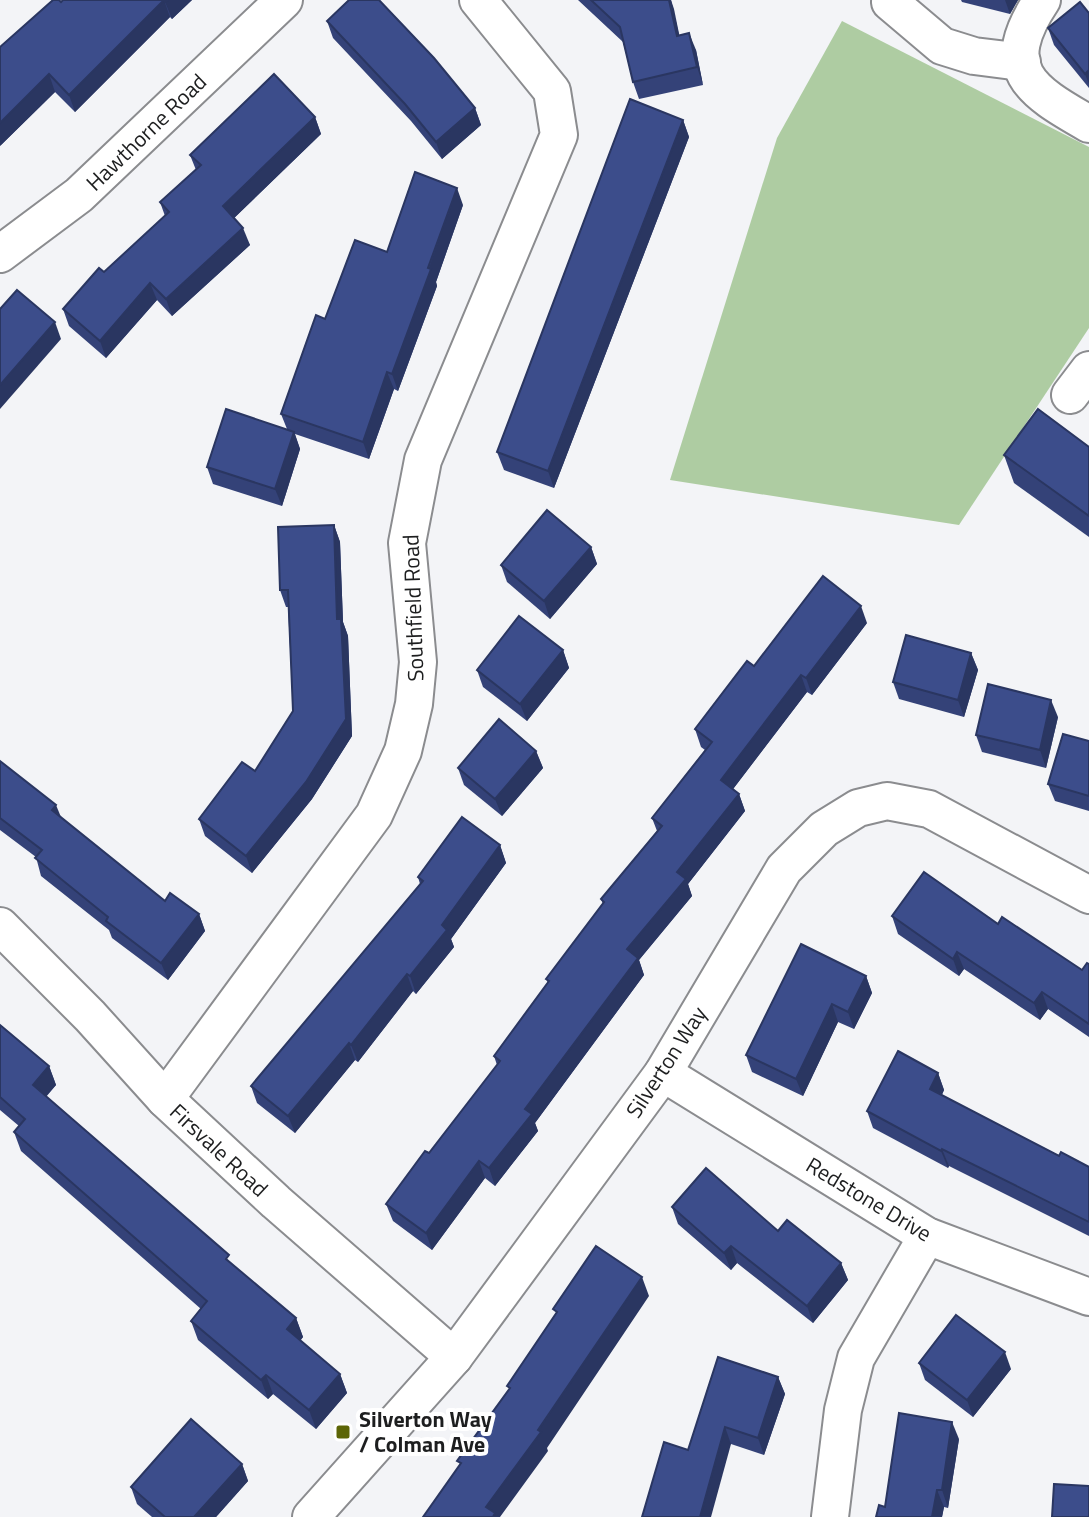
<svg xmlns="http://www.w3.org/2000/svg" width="1089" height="1517" font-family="'Titillium Web',sans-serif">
<rect width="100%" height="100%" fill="#f3f4f7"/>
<polygon fill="#aecca2" points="842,21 1089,147 1089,328 959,525 670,480 777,138"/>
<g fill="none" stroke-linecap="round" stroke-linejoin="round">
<defs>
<g id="minor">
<path d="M 1042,0 C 996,69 1029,90 1089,124"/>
<polyline points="890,2 942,46 974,56 1022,62"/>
<polyline points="0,254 79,195 284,0"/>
<polyline points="1070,395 1089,370"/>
<polyline points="0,926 90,1016 165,1099 276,1202 454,1357"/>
<polyline points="663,1073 927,1236 1089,1297"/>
<polyline points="165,1099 374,815 403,751 414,704 418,662 407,543 423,460 559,135 552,91 478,0"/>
<polyline points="311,1517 454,1357 663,1073 784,869 824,829 858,808 887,801 929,809 1089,895"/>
<polyline points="830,1517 843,1410 856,1358 927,1236"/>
</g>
</defs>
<use href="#minor" stroke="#8b8c8f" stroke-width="40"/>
<use href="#minor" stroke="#fff" stroke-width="36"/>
</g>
<g fill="#344278">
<polygon points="192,0 172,19 170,17 75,112 55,92 0,146 61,2"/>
<polygon points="578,0 671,0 679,35 696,50 703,85 639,99 633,82 623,42"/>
<polygon points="961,0 1018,0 1010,14 962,2"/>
<polygon points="1089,13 1089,88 1054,45 1048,28"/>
<polygon points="327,21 475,108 481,125 442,159 411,121 333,38"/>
<polygon points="315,117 321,134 234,218 250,245 172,316 157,300 106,358 69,326 63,309 165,216 160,202 196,170 190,155"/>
<polygon points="683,120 689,137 554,488 504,470 497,452"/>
<polygon points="463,205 436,282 437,286 398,391 394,389 369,459 295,434 300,449 282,506 213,484 207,467 287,429 281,414 325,319 387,252"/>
<polygon points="1089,447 1089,537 1014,483 1004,455"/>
<polygon points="334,525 340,542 343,622 348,636 352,736 312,799 252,873 205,836 199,819 255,771 293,711 288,607 286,607 280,590"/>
<polygon points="591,547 597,564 550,619 507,582 501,565"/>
<polygon points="867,623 812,695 807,692 733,789 739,794 745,811 688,884 692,896 639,960 644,975 535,1123 538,1131 495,1186 485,1178 432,1250 393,1221 386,1204 429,1153 497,1065 494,1056 548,983 546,979 603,904 601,899 657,831 652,818 705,750 701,747 695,729 754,666"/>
<polygon points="563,650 569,668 527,721 483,687 477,670"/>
<polygon points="971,653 978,670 964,717 899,699 893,682"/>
<polygon points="1058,717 1046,768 982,752 976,735"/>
<polygon points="1089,741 1089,811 1055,801 1048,784"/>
<polygon points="536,751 543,768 502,816 464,785 458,768"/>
<polygon points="0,761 61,817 165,901 199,914 205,931 168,980 112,938 109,930 41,876 36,857 0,830"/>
<polygon points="500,845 506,863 451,939 454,947 416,994 413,991 358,1062 355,1060 295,1133 257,1103 251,1086 420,884 418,877"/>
<polygon points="892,916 998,924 1082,970 1089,964 1089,1037 1048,1009 1040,1020 964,969 959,976 898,934"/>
<polygon points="866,976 872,993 854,1029 838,1022 803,1096 752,1072 746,1055"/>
<polygon points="0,1025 49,1066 56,1085 46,1097 233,1265 296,1318 303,1337 300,1341 340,1374 347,1393 316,1429 273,1394 268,1399 198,1340 191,1321 201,1309 21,1151 14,1132 19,1126 0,1110"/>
<polygon points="938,1073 944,1090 942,1095 1059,1156 1089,1167 1089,1236 949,1166 948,1168 873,1128 867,1111"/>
<polygon points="672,1207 778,1231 841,1263 848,1280 813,1323 737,1263 731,1270 678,1224"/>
<polygon points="919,1363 1011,1369 973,1417 925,1380"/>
<polygon points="778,1377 785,1394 764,1455 731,1444 688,1450"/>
<polygon points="959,1439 948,1508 944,1507 942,1517 876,1517 885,1507"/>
<polygon points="242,1464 248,1481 216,1517 152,1517 137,1504 131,1487"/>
</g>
<g fill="#2a3661">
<polygon points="164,0 170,17 75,112 69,95"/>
<polygon points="168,0 192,0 172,19 165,2"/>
<polygon points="669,0 671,0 674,9 683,53 677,36"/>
<polygon points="1005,0 1018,0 1010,14"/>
<polygon points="689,33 696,50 703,85 697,67"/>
<polygon points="1089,70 1089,84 1085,74"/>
<polygon points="49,74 55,92 0,146 0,123"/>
<polygon points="475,108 481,125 442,159 436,142"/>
<polygon points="315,117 321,134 229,223 223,206"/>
<polygon points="683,120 689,137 554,488 548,471"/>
<polygon points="457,188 463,205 436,282 437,286 398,391 392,374"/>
<polygon points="243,228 250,245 172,316 166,299"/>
<polygon points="150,283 157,300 106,358 100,341"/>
<polygon points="55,322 61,339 0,409 0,385"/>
<polygon points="387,372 394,389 369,459 363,442"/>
<polygon points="294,432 300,449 282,506 275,489"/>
<polygon points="334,525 340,542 343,622 348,636 352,736 312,799 252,873 246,856 337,619"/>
<polygon points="591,547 597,564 550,619 544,601"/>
<polygon points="861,606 867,623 812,695 806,678"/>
<polygon points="563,650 569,668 527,721 520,704"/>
<polygon points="971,653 978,670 964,717 958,700"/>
<polygon points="801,675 807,692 727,797 721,780"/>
<polygon points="1051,700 1058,717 1046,768 1040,750"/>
<polygon points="536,751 543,768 502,816 495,799"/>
<polygon points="739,794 745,811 688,884 692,896 639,960 644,975 535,1123 538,1131 495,1186 489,1168 525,1109 677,872"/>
<polygon points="56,805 63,822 52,810"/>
<polygon points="500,845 506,863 451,939 454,947 416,994 410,976 442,925"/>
<polygon points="199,914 205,931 168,980 161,963"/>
<polygon points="957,952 964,969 959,976 953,959"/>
<polygon points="407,974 413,991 358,1062 351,1045"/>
<polygon points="866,976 872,993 854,1029 848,1012"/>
<polygon points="1042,992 1048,1009 1040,1020 1034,1003"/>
<polygon points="832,1004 838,1022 803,1096 796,1079"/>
<polygon points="349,1043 355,1060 295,1133 288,1116"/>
<polygon points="49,1066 56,1085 39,1104 33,1085"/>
<polygon points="938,1073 944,1090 936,1106 930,1089"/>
<polygon points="942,1149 949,1166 948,1168 941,1151"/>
<polygon points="479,1161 485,1178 432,1250 426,1233"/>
<polygon points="731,1246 737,1263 731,1270 724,1253"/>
<polygon points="841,1263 848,1280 813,1323 807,1306"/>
<polygon points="642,1277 649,1296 547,1448 548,1451 500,1517 490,1517 486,1507"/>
<polygon points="296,1318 303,1337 294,1348 287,1329"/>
<polygon points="1005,1352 1011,1369 973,1417 967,1400"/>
<polygon points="340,1374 347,1393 316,1429 309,1410"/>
<polygon points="266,1375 273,1394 268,1399 261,1380"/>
<polygon points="778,1377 785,1394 764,1455 758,1438"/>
<polygon points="952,1422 959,1439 948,1508 942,1490"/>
<polygon points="725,1427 731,1444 711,1517 700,1517"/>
<polygon points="242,1464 248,1481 216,1517 194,1517"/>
<polygon points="937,1490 944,1507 942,1517 932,1517"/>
</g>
<g fill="#3c4d8b" stroke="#2a3661" stroke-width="2">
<polygon points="53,0 59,0 61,2 63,0 168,0 165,2 164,0 69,95 49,74 0,123 0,47"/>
<polygon points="349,0 379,0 434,58 475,108 436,142 405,104 327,21"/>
<polygon points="591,0 669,0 677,36 689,33 697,67 633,82 620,27"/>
<polygon points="1080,2 1089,13 1089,70 1085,74 1048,28"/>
<polygon points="274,74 315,117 223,206 243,228 166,299 150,283 100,341 63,309 99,268 104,272 169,212 160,202 201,165 190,155"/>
<polygon points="630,99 683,120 548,471 497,452"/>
<polygon points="415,172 457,188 428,268 431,269 392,374 387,372 363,442 281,414 316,315 325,319 355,240 387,252"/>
<polygon points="17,290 55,322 0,385 0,309"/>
<polygon points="226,409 294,432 275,489 207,467"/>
<polygon points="1038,409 1089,447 1089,516 1004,455"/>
<polygon points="547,510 591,547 544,601 501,565"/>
<polygon points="334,525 337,619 341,619 346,719 306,782 246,856 199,819 242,762 255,771 293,711 288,590 280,590 278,527"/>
<polygon points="823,576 861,606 806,678 801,675 721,780 739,794 677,872 686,879 627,949 638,958 525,1109 532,1114 489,1168 479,1161 426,1233 386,1204 425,1151 429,1153 500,1061 494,1056 549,981 546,979 604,902 601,899 662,826 652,818 712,742 695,729 747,661 754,666"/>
<polygon points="519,616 563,650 520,704 477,670"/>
<polygon points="906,635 971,653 958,700 893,682"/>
<polygon points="988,684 1051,700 1040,750 976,735"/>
<polygon points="499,719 536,751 495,799 458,768"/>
<polygon points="1063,734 1089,741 1089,796 1048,784"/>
<polygon points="0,761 56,805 52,810 165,901 170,893 199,914 161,963 106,921 108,917 35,858 42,850 0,818"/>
<polygon points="462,817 500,845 442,925 447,930 410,976 407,974 351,1045 349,1043 288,1116 251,1086 423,881 418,877"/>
<polygon points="924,872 998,924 1002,917 1082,970 1087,963 1089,964 1089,1024 1042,992 1034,1003 957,952 953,959 892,916"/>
<polygon points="801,944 866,976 848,1012 832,1004 796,1079 746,1055"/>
<polygon points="0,1025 49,1066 33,1085 229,1255 226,1259 296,1318 287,1329 340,1374 309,1410 266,1375 261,1380 191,1321 207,1301 14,1132 25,1119 0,1097"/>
<polygon points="898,1051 938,1073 930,1089 1059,1156 1061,1152 1089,1167 1089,1222 942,1149 941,1151 867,1111"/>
<polygon points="706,1168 778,1231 787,1220 841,1263 807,1306 731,1246 724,1253 672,1207"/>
<polygon points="596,1246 642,1277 538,1430 541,1432 486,1507 495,1513 493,1517 423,1517 461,1463 457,1461 510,1388 507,1386 557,1312 553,1309"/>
<polygon points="956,1315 1005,1352 967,1400 919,1363"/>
<polygon points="718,1357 778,1377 758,1438 725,1427 700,1517 642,1517 664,1442 688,1450"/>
<polygon points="899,1413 952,1422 942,1490 937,1490 932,1517 876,1517 879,1505 885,1507"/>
<polygon points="191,1419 242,1464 194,1517 165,1517 131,1487"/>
<polygon points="1054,1484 1089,1486 1089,1517 1052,1517"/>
</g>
<rect fill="#5c6506" stroke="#fff" stroke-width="3" x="335" y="1424" width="16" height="16" rx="4"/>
<g text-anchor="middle" stroke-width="8" stroke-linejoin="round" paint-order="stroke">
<g font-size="22" fill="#1d1e1f" stroke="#fff">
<text transform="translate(146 132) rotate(-44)" y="8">Hawthorne Road</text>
<text transform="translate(413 608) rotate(-92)" y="8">Southfield Road</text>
<text transform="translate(666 1062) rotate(-57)" y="8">Silverton Way</text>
<text transform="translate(219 1150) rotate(43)" y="8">Firsvale Road</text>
<text transform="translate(869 1199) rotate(31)" y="8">Redstone Drive</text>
</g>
<g font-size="22" font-weight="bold" fill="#1d1e1f" stroke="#fff" text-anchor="start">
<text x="359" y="1427">Silverton Way<tspan x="359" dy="25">/ Colman Ave</tspan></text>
</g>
</g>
</svg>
